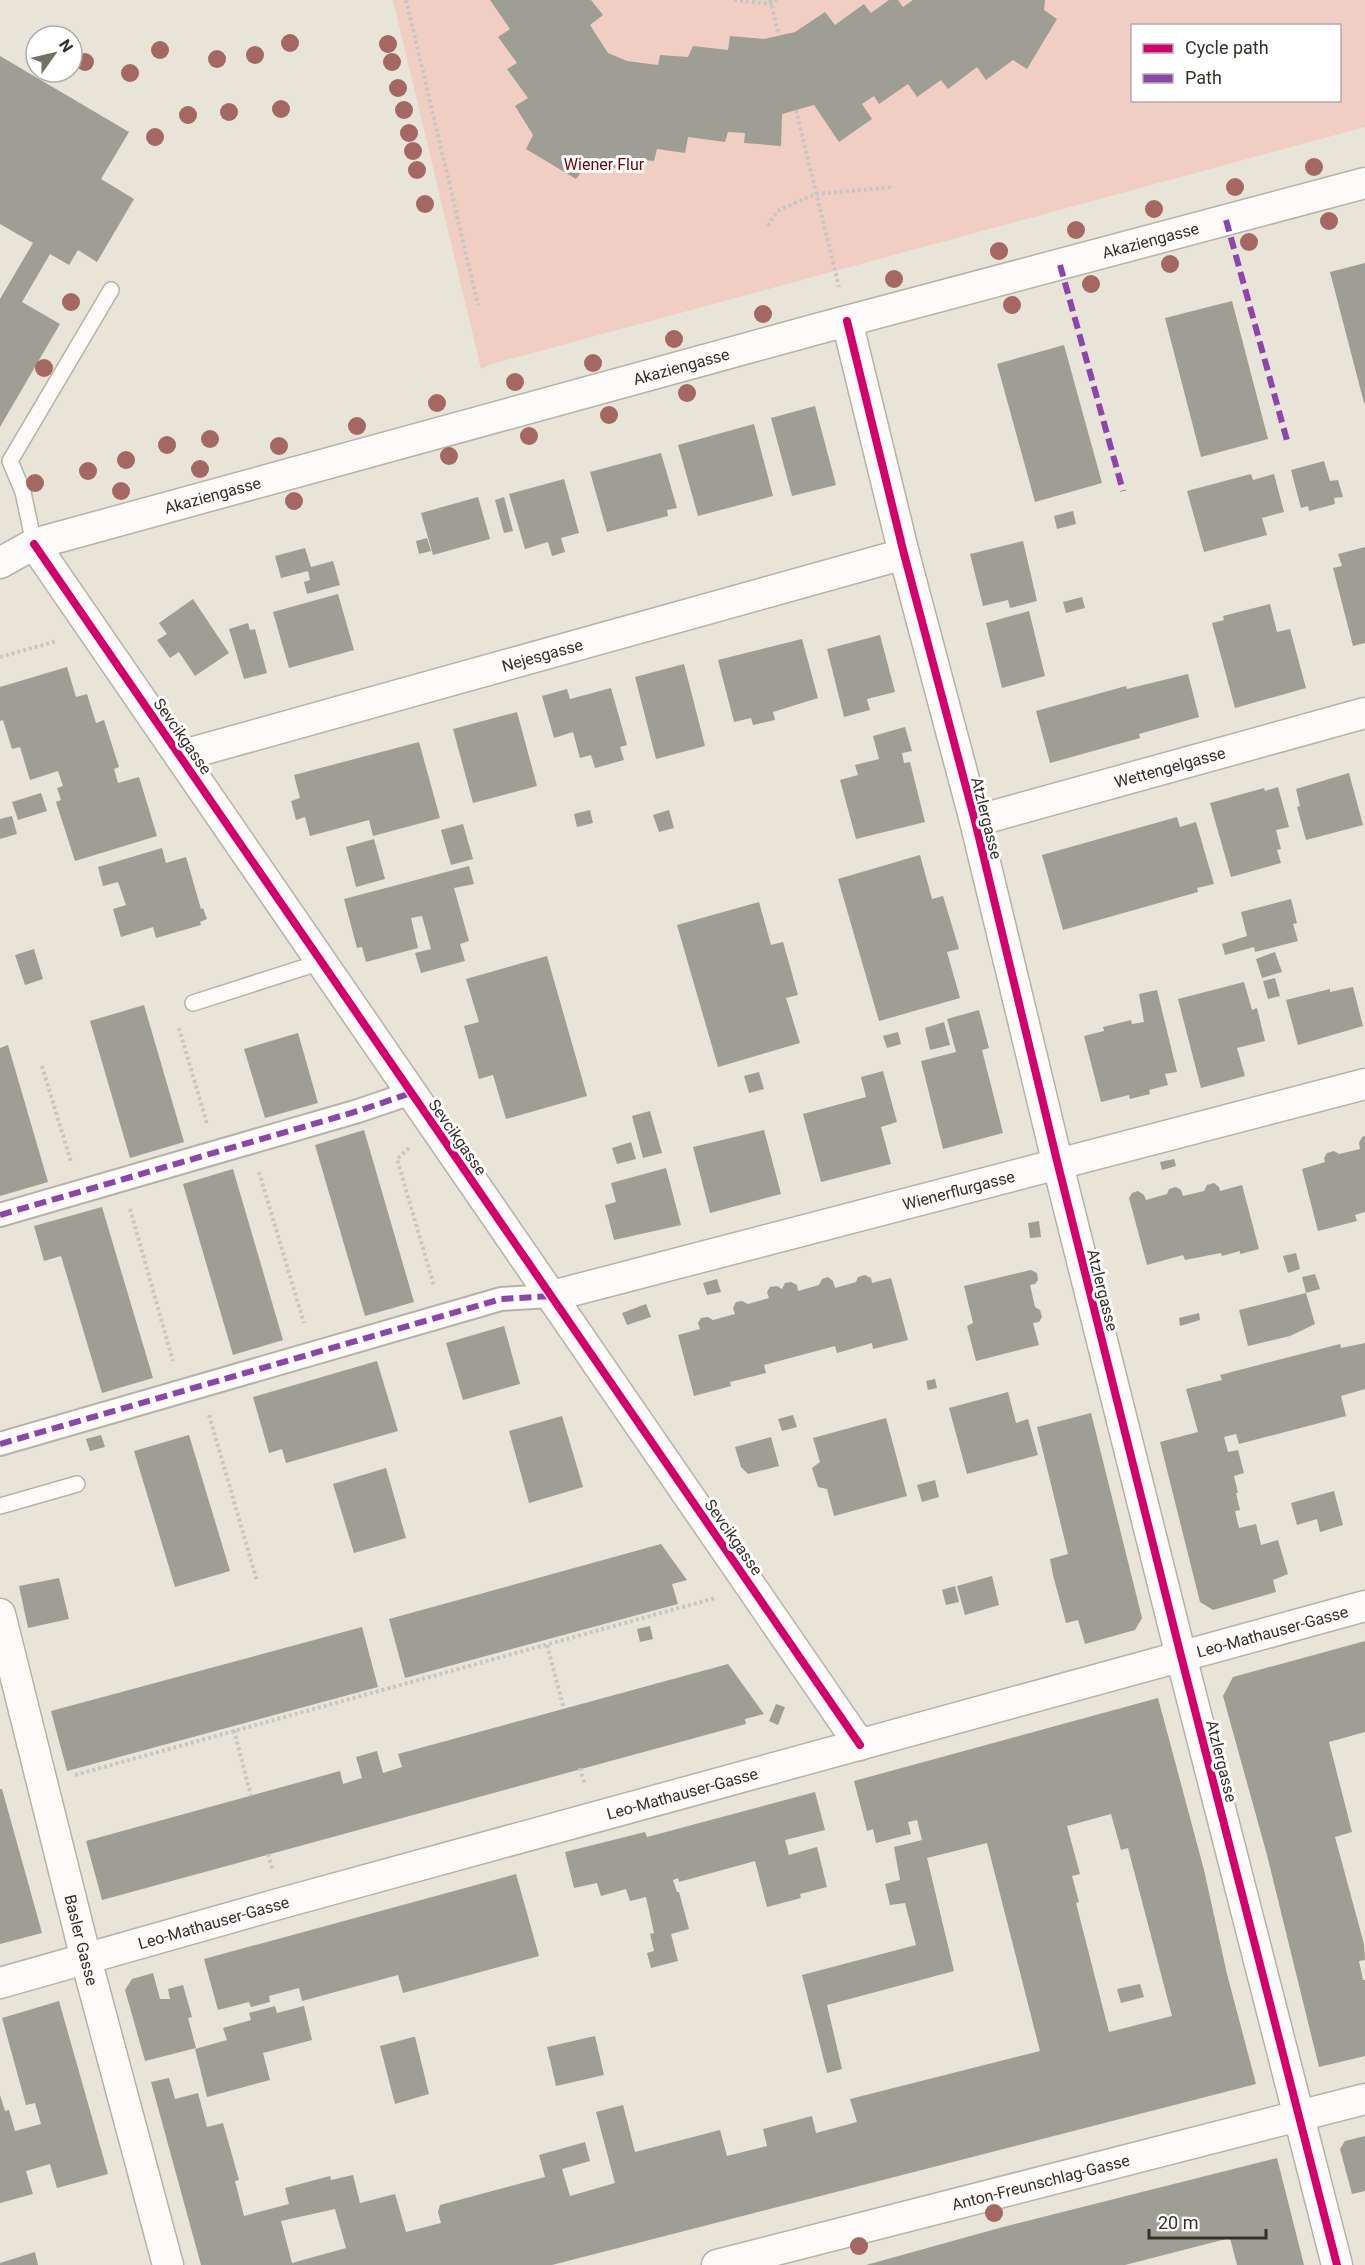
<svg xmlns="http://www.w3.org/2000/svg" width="1365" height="2265" font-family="Roboto,sans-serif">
<rect width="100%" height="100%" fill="#e8e4d7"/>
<path fill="#f1cec4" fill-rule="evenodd" d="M 393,0 L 1365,0 L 1365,127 L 492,364 L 481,369 ZM 1132,26 L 1340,26 L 1340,100 L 1132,100 Z"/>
<g fill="#9e9e94" fill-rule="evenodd">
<polygon points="490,0 591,0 603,15 590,25 608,53 627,61 658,65 660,55 688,57 693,46 728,50 730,36 764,39 795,32 825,12 835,25 864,4 871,13 889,0 898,0 903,7 913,0 1045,0 1044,10 1057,19 1027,69 1013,60 986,80 977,67 948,89 941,80 917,97 908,84 879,104 874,96 862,104 872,119 839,142 814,105 782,114 781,146 744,143 745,133 728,132 725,142 688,137 685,153 657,149 654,161 620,158 617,168 586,166 576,179 526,149 533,135 515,106 528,98 507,69 517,63 498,37 510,29"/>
<polygon points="0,56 129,132 101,179 134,199 97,262 78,250 69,265 50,254 22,302 60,324 0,427 0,299 33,243 0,224"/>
<polygon points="1365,263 1365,402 1364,403 1330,272"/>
<polygon points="1232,301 1268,439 1201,457 1165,318"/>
<polygon points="1064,345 1102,483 1035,502 997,364"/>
<polygon points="815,406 836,485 792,496 771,418"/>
<polygon points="754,424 773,496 698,516 678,445"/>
<polygon points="661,453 677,508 667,510 668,516 607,532 590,472"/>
<polygon points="1324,461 1330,481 1338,480 1343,497 1334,498 1335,504 1309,511 1308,506 1301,508 1291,470"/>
<polygon points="1251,474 1253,480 1274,474 1284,512 1262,518 1267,535 1204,552 1187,491"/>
<polygon points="564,479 579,533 561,538 565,552 552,556 548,542 525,549 509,494"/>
<polygon points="478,497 490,539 433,555 421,513"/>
<polygon points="504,497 513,531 504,533 495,500"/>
<polygon points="1073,511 1076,524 1057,529 1054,516"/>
<polygon points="427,538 431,551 419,554 416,541"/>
<polygon points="1023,541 1037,601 1010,608 1008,600 983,606 970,554"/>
<polygon points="1365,547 1365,643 1353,646 1333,568 1342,566 1338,554"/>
<polygon points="305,548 311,567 333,561 340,585 307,594 304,582 310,580 308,571 281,578 275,556"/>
<polygon points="338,594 354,650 289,668 273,612"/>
<polygon points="1082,597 1085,608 1066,613 1063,602"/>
<polygon points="193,599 229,653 195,676 179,652 170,658 157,640 167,634 159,623"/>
<polygon points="1270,604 1277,632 1290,629 1306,688 1235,708 1212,623 1224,620 1223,616"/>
<polygon points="1029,611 1045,676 1002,688 986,623"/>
<polygon points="248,623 250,630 255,629 267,673 244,679 229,629"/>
<polygon points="880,635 895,692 867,699 870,710 844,717 827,649"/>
<polygon points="802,639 818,698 773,712 775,720 753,725 751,718 734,722 718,660"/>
<polygon points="684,664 705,746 656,759 635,677"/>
<polygon points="67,667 76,697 87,694 96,723 104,720 119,767 114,769 118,783 139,777 157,836 75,861 56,802 61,800 57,788 63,786 58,771 30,780 20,747 12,749 3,720 0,721 0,687"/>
<polygon points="1188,674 1199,717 1139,734 1140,738 1050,763 1036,711 1126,686 1127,689"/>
<polygon points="611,688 627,745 620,747 624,760 595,768 591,755 580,758 573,732 554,738 542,696 567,689 570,699"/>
<polygon points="517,712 537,786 473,803 453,729"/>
<polygon points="905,727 912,751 902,753 904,763 910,762 925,822 856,839 840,780 858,775 855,765 879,759 873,736"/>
<polygon points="419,742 440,818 373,836 369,820 310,836 305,817 296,820 291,801 300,798 294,775"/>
<polygon points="1349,773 1363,825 1306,840 1297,807 1300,806 1296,789"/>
<polygon points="1278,787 1289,827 1276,830 1281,849 1277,850 1281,863 1231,877 1210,803 1264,788 1265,791"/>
<polygon points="41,793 47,811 18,820 12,802"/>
<polygon points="590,810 593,823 577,827 574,814"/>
<polygon points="669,810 674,828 659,832 653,815"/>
<polygon points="12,816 17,834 0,839 0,819"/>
<polygon points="1177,817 1180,827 1196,822 1214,884 1197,888 1198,892 1063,930 1042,855"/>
<polygon points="463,824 473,859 451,865 441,830"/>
<polygon points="374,839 385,879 356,887 346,847"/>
<polygon points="162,848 166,863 186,857 201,909 203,908 207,919 200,922 201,925 156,938 153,927 121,937 113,909 126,905 118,882 103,886 98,867"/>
<polygon points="920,855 932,899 943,896 959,949 947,952 960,998 879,1021 838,879"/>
<polygon points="469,866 474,884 454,888 469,941 460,944 465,961 421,973 415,953 431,949 422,916 411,918 418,948 366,962 362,947 357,948 344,899"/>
<polygon points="1291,899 1297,923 1293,924 1298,941 1255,952 1254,947 1225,955 1222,944 1247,936 1241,912"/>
<polygon points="759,902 771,945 783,942 798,995 786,998 800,1043 718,1067 677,925"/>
<polygon points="34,949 43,979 25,985 15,955"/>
<polygon points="1275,952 1282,972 1262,978 1256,959"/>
<polygon points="547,956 587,1096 506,1119 493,1075 479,1079 464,1026 479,1022 466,979"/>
<polygon points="1275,978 1280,996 1268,999 1263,981"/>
<polygon points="1244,982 1252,1010 1257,1008 1265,1041 1237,1048 1245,1076 1201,1088 1178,999"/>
<polygon points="1353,987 1363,1026 1298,1045 1286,1000 1330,989 1330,992"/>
<polygon points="1157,990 1177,1072 1165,1074 1168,1085 1149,1090 1150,1094 1130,1099 1129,1095 1101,1102 1084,1036 1104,1031 1103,1027 1131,1020 1132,1024 1144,1022 1139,994"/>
<polygon points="144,1005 184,1142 130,1158 90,1021"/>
<polygon points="979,1010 989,1048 982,1050 1003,1133 943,1149 921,1061 956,1052 947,1019"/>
<polygon points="944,1022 950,1045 930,1050 925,1028"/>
<polygon points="898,1032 901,1044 887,1048 883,1036"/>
<polygon points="298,1033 318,1103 265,1118 244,1049"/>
<polygon points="8,1045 48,1182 0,1196 0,1048"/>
<polygon points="883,1071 897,1122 881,1127 891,1164 821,1182 803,1114 866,1097 861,1077"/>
<polygon points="759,1072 764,1089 749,1093 744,1076"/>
<polygon points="650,1111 662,1153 643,1158 632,1116"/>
<polygon points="364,1130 414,1302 365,1316 315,1145"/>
<polygon points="764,1130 781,1194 710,1213 693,1147"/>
<polygon points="1365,1136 1365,1212 1355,1215 1357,1221 1318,1231 1302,1169 1325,1162 1324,1158 1327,1153 1334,1151 1339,1154 1360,1149 1359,1143 1362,1137"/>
<polygon points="631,1142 636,1159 617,1164 612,1148"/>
<polygon points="1174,1159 1176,1166 1162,1170 1160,1162"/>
<polygon points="666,1168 681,1225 614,1240 605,1205 616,1202 611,1183"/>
<polygon points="233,1169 283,1340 233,1355 183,1184"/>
<polygon points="1214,1183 1219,1187 1220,1191 1242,1185 1259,1249 1240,1254 1240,1251 1222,1256 1221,1253 1185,1260 1183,1255 1147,1265 1129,1198 1132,1193 1138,1191 1144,1195 1146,1200 1167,1194 1169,1189 1176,1187 1181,1190 1183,1196 1204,1191 1207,1185"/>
<polygon points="102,1207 153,1378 102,1393 61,1256 44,1261 34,1226"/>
<polygon points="1039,1221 1041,1237 1030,1238 1028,1223"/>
<polygon points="1296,1253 1300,1269 1288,1273 1283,1256"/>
<polygon points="1031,1270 1037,1273 1038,1280 1035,1284 1030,1285 1035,1307 1040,1310 1042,1317 1039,1322 1033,1323 1039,1345 976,1361 967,1326 973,1323 964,1286"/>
<polygon points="1315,1274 1320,1289 1306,1293 1302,1277"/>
<polygon points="865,1275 871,1278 872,1283 891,1278 908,1340 873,1349 872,1343 837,1353 835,1346 764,1365 766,1373 730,1382 731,1386 694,1396 678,1335 700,1329 698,1323 701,1318 708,1317 713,1320 735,1314 733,1308 736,1302 742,1301 748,1304 769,1298 767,1292 770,1287 777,1286 782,1289 785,1283 791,1282 797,1285 798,1291 819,1285 822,1279 828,1277 833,1281 835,1288 856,1282 858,1277"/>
<polygon points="717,1279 721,1292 707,1295 703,1283"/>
<polygon points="1306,1293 1315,1324 1290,1336 1248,1346 1239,1310"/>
<polygon points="646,1304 651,1317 627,1325 622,1313"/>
<polygon points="1199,1313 1200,1320 1180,1326 1179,1318"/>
<polygon points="504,1326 520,1384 463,1400 446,1343"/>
<polygon points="1365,1343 1365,1389 1341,1396 1346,1416 1239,1444 1236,1434 1224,1437 1228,1452 1238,1450 1244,1473 1234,1476 1238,1493 1236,1493 1240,1510 1235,1511 1239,1528 1256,1524 1261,1545 1278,1540 1288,1574 1273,1580 1276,1592 1213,1610 1200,1602 1160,1442 1198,1432 1186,1389 1222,1380 1220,1375 1340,1344 1341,1348"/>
<polygon points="377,1361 398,1431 286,1463 282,1449 269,1453 253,1397"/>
<polygon points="935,1379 937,1388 928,1390 926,1381"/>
<polygon points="1008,1392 1016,1423 1028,1419 1038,1455 967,1474 949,1408"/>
<polygon points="1091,1413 1142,1618 1135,1630 1085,1644 1078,1620 1066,1623 1053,1575 1050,1559 1068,1554 1037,1427"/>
<polygon points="793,1415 797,1427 782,1431 778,1419"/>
<polygon points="562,1416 583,1487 529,1503 509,1431"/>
<polygon points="886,1418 907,1496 834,1516 827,1489 818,1487 812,1468 820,1462 813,1438"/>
<polygon points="101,1435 105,1447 90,1451 86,1439"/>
<polygon points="189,1435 230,1571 175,1587 134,1451"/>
<polygon points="771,1437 779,1466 748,1474 741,1467 735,1447"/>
<polygon points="386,1468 406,1538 354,1553 333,1484"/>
<polygon points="935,1480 939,1497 922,1502 917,1485"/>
<polygon points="1334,1491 1343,1525 1320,1532 1317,1519 1297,1525 1291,1503"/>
<polygon points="661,1544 687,1580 672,1584 678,1604 405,1678 389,1619"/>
<polygon points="992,1576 999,1605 965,1615 957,1586"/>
<polygon points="59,1578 69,1619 28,1628 19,1586"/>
<polygon points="955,1586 959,1602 946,1605 942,1590"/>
<polygon points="650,1626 653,1639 640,1642 637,1629"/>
<polygon points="362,1627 378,1687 67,1771 51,1711"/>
<polygon points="1365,1641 1365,1732 1329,1742 1352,1832 1335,1837 1364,1944 1365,1960 1359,1961 1363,1980 1365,1980 1365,2056 1319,2067 1267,1855 1223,1696 1233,1677"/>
<polygon points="728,1664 764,1714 745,1719 746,1724 102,1900 86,1841 340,1771 343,1784 362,1778 356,1757 377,1751 383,1773 402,1767 398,1754"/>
<path d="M 1158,1698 L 1204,1870 L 1227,1974 L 1256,2084 L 552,2265 L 201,2265 L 151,2082 L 169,2078 L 175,2099 L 198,2093 L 207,2127 L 223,2123 L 239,2180 L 235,2181 L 244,2216 L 289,2204 L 285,2188 L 330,2176 L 331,2180 L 353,2175 L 360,2203 L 395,2194 L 406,2232 L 441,2223 L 438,2212 L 440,2205 L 545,2177 L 539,2155 L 585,2142 L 590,2161 L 562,2169 L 570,2196 L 615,2183 L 596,2112 L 623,2105 L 635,2152 L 720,2130 L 727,2156 L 767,2146 L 763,2129 L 812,2116 L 816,2133 L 857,2122 L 850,2099 L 1040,2051 L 987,1843 L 927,1858 L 954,1971 L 827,2005 L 842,2069 L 827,2073 L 802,1975 L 916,1945 L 905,1903 L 890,1905 L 885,1884 L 900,1880 L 894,1847 L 922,1840 L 917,1820 L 908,1822 L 911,1834 L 876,1843 L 873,1829 L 867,1831 L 854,1781 ZM 1111,1814 L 1121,1850 L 1128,1848 L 1172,2016 L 1109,2032 L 1076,1903 L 1079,1902 L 1072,1876 L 1080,1874 L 1067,1826 ZM 335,2209 L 346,2248 L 292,2263 L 281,2221 Z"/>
<polygon points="776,1704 785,1707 778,1725 769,1721"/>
<polygon points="0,1789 2,1789 42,1933 0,1944"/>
<polygon points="815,1792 825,1830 785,1840 789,1855 817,1847 827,1887 800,1894 801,1898 767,1907 755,1861 679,1882 678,1878 673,1880 677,1892 679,1892 689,1929 671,1934 678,1961 651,1968 647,1953 654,1951 650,1934 654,1933 646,1897 630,1901 626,1889 601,1896 597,1883 574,1888 565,1852 645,1832 647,1837"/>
<polygon points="516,1874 539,1956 403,1993 398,1975 302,2001 299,1988 269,1996 270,2002 251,2007 249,2002 218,2010 204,1959"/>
<polygon points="153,1973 160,1999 170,1999 168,1989 183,1985 192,2017 188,2018 196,2048 145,2061 125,1990 132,1979"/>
<polygon points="1140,1984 1144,1997 1121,2003 1117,1989"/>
<polygon points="59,2001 108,2174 57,2188 50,2164 26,2171 33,2194 0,2203 0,2095 5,2111 9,2110 15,2131 41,2124 35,2103 26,2105 2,2018"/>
<polygon points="275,2006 277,2013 304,2006 312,2040 263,2053 270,2080 207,2097 195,2049 227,2040 223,2028 251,2020 249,2013"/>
<polygon points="595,2036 604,2075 556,2086 547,2047"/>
<polygon points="413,2037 415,2037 429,2094 395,2104 380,2046"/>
<polygon points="1365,2136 1365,2191 1352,2194 1340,2149 1345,2141"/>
<polygon points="1277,2158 1304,2265 1237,2265 1230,2238 1125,2265 866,2265 1003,2227"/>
<polygon points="35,2252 38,2265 0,2265 0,2263"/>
</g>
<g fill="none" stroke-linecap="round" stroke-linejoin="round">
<defs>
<g id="service">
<polyline points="34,544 23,492 10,461 111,290"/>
<polyline points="193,1003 321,962"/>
<polyline points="0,1506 77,1484"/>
</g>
<g id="pedestrian">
<polyline points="0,1215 358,1111 411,1093"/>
<polyline points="0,1444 501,1299 552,1296"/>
</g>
<g id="minor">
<polyline points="847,321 904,554 975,821 1058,1165 1181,1656 1337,2265"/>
<polyline points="34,544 860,1745"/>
<path id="s1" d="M 0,563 L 34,544 L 817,329 L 1365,183"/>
<path id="s2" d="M 180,756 L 904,554"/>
<path id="s3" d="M 975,821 L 1365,713"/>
<path id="s4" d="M 552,1296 L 1365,1084"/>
<path id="s5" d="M 0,1614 L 86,1959 L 168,2265"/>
<path id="s6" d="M 0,1983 L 282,1903 L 1365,1606"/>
<path id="s7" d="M 717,2265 L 1365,2099"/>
</g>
</defs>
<use href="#service" stroke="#b5b2a8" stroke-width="18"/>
<use href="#pedestrian" stroke="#b5b2a8" stroke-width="26"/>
<use href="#minor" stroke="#b5b2a8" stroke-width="33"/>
<g stroke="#c7c6c2" stroke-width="4" stroke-dasharray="3 3" stroke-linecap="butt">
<polyline points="406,0 478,305"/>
<polyline points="734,0 771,4 777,0"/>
<polyline points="770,0 779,36"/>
<polyline points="796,110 839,287"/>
<polyline points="768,226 777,211 816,194 894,187"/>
<polyline points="0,657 57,641"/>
<polyline points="179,1028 207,1124"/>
<polyline points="42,1066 71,1162"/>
<polyline points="409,1148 397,1159 434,1286"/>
<polyline points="259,1172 304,1323"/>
<polyline points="130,1209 173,1361"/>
<polyline points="209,1415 257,1581"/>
<polyline points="547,1645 564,1709"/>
<polyline points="234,1730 251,1796"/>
<polyline points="580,1768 585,1785"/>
<polyline points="75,1775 715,1598"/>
<polyline points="268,1854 273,1871"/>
</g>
<use href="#service" stroke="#fcfbf9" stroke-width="15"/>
<use href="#pedestrian" stroke="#fcfbf9" stroke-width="22"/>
<use href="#minor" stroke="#fcfbf9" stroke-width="30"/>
<g stroke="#8e44ad" stroke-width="6" stroke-dasharray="12 6" stroke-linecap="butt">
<polyline points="1226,220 1288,444"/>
<polyline points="1060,265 1123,491"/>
<polyline points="0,1215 358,1111 411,1093"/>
<polyline points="0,1444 501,1299 552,1296"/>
</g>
<defs>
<g id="cycleway">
<polyline points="847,321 904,554 975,821 1058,1165 1181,1656 1337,2265"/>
<polyline points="34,544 860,1745"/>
</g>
</defs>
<use href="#cycleway" stroke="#fff" stroke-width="11"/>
<use href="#cycleway" stroke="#d6006c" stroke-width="8"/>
</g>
<g fill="#a56763">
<circle cx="290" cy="43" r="9"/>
<circle cx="388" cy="44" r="9"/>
<circle cx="160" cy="50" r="9"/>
<circle cx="255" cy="55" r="9"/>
<circle cx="217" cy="59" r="9"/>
<circle cx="85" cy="62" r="9"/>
<circle cx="392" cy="62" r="9"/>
<circle cx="130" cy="73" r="9"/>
<circle cx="398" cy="88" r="9"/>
<circle cx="281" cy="109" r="9"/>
<circle cx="404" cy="110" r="9"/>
<circle cx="229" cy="112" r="9"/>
<circle cx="188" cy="115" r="9"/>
<circle cx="409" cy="133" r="9"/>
<circle cx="155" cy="137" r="9"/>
<circle cx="413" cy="151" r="9"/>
<circle cx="1314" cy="167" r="9"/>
<circle cx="417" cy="170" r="9"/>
<circle cx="1235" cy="187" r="9"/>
<circle cx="425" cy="204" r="9"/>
<circle cx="1154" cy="209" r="9"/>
<circle cx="1329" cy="221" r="9"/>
<circle cx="1076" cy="230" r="9"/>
<circle cx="1249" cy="242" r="9"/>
<circle cx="999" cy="251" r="9"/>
<circle cx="1170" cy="264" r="9"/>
<circle cx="894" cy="279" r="9"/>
<circle cx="1091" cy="284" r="9"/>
<circle cx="71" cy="302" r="9"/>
<circle cx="1012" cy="305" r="9"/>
<circle cx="763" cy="314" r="9"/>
<circle cx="674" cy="339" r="9"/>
<circle cx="593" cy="363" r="9"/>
<circle cx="44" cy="368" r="9"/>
<circle cx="515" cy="382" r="9"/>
<circle cx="687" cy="393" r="9"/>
<circle cx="437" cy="403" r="9"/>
<circle cx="609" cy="415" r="9"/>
<circle cx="357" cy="426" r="9"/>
<circle cx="529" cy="436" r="9"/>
<circle cx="210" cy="439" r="9"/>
<circle cx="167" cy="445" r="9"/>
<circle cx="279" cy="446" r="9"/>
<circle cx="449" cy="456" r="9"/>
<circle cx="126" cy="460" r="9"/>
<circle cx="200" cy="469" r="9"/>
<circle cx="88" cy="471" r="9"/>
<circle cx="35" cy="483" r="9"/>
<circle cx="121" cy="491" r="9"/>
<circle cx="294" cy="501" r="9"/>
<circle cx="994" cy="2213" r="9"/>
<circle cx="859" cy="2246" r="9"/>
</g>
<g text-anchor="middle" stroke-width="6" stroke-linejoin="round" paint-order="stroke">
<g font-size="16" fill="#6f0004" stroke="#fff">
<text x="604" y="170">Wiener Flur</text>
</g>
<g font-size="16" fill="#353128" stroke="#fff">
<text dy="6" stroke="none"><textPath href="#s1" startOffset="1196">Akaziengasse</textPath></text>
<text dy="6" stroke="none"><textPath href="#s1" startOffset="710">Akaziengasse</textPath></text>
<text dy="6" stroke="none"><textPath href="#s1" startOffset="224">Akaziengasse</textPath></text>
<text dy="6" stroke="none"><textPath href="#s2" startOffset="376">Nejesgasse</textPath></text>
<text transform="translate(183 736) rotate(55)" y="6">Sevcikgasse</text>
<text dy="6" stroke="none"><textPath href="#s3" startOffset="202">Wettengelgasse</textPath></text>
<text transform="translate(987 818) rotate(76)" y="6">Atzlergasse</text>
<text transform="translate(458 1137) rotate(55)" y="6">Sevcikgasse</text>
<text dy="6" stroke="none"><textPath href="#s4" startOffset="420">Wienerflurgasse</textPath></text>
<text transform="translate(1103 1290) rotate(76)" y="6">Atzlergasse</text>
<text transform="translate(734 1537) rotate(55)" y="6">Sevcikgasse</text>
<text dy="6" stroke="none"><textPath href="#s6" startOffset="1320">Leo-Mathauser-Gasse</textPath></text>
<text transform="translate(1222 1761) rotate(76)" y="6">Atzlergasse</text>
<text dy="6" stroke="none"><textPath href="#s6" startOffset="708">Leo-Mathauser-Gasse</textPath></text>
<text dy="6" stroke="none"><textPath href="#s6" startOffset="222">Leo-Mathauser-Gasse</textPath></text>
<text dy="6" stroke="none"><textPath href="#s5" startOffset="336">Basler Gasse</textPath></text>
<text dy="6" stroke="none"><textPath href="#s7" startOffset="334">Anton-Freunschlag-Gasse</textPath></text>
</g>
</g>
<rect x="1131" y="24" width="210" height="78" fill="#ffffff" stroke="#aeada9" stroke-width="1.5"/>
<rect x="1143" y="44" width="30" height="9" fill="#d6006c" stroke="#aeada9" stroke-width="1.5"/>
<text x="1185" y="54" font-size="18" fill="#353128">Cycle path</text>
<rect x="1143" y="74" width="30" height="9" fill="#8e44ad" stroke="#aeada9" stroke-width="1.5"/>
<text x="1185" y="84" font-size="18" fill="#353128">Path</text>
<g transform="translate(54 54) rotate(56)"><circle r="28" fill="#ffffff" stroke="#aeada9" stroke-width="1.5"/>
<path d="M0-4.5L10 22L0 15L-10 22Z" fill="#747065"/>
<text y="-9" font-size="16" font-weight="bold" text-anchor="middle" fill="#353128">N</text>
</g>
<path d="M1149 2229v9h117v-9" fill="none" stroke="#353128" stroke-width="3"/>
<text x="1158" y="2229" font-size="18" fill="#353128" stroke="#ffffff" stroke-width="4.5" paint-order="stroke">20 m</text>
</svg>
